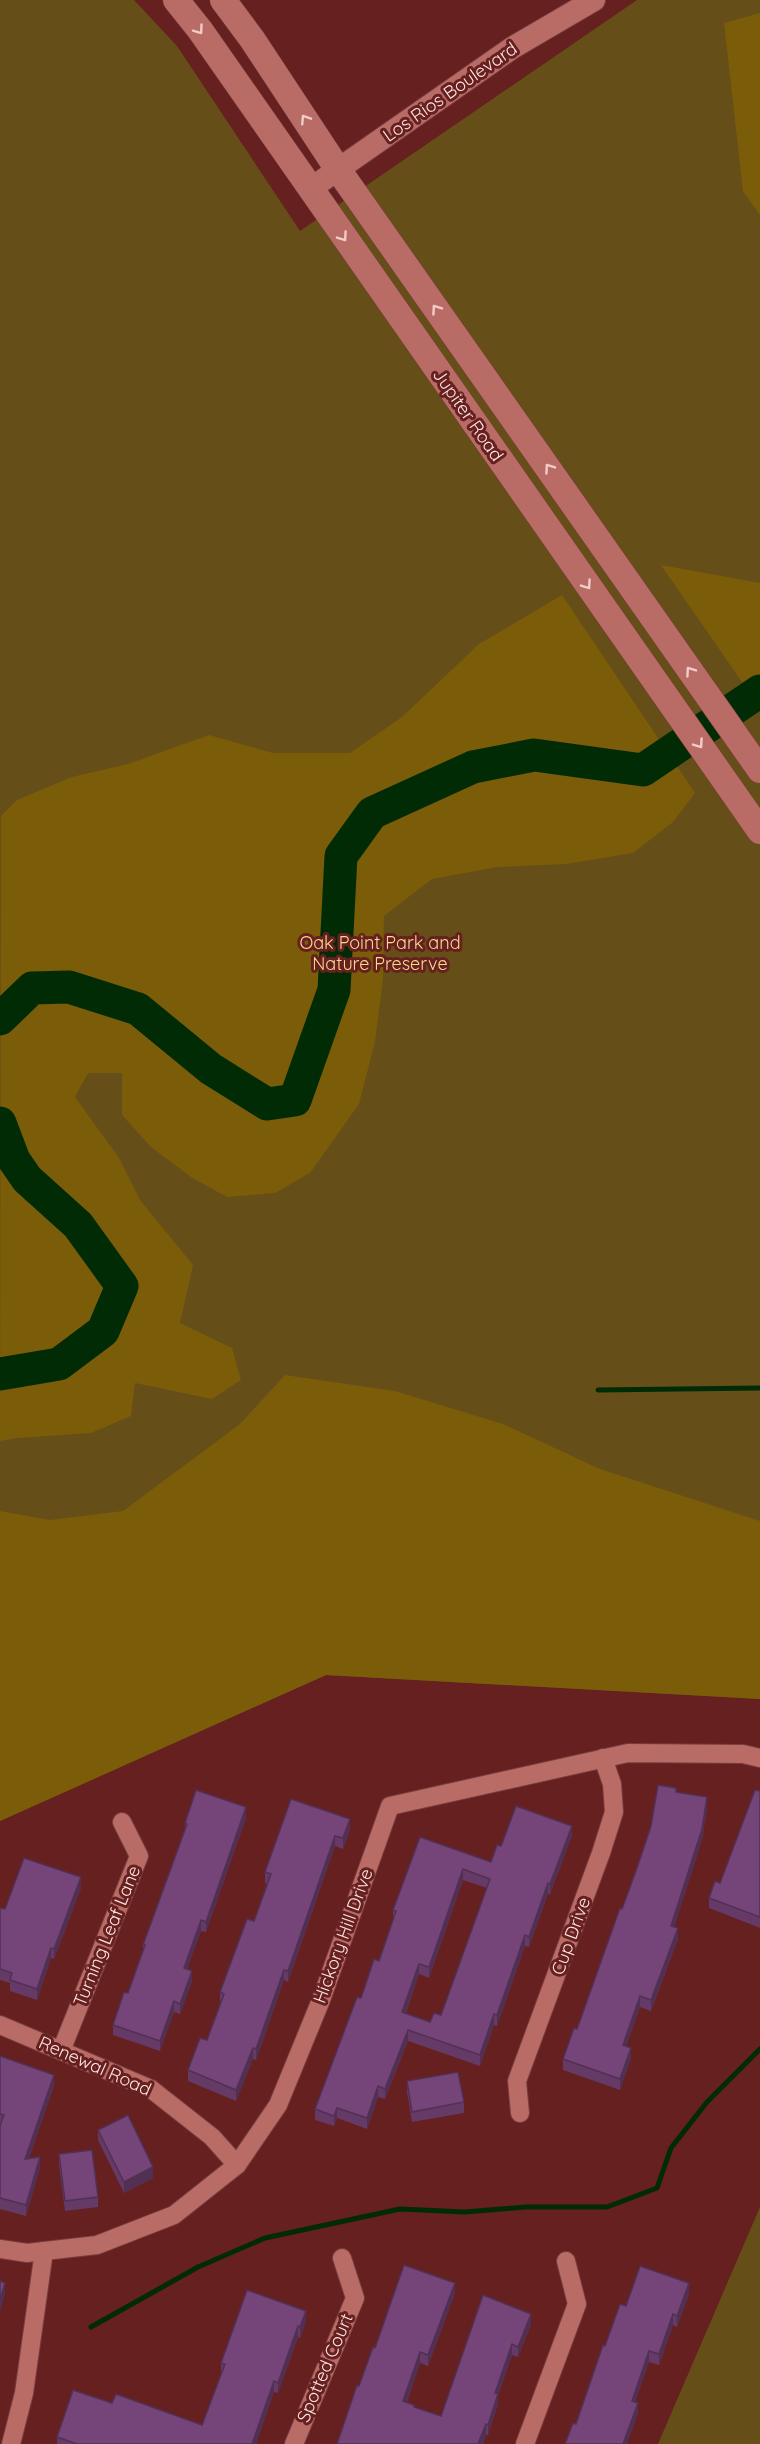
<svg xmlns="http://www.w3.org/2000/svg" width="760" height="2444" font-family="Quicksand,sans-serif">
<rect width="100%" height="100%" fill="#65201f"/>
<g fill="#664e18">
<polygon points="0,0 134,0 177,46 300,231 637,0 760,0 760,1699 326,1675 0,1821"/>
<polygon points="760,2207 760,2444 658,2444"/>
</g>
<g fill="#7b5c09">
<polygon points="760,13 760,215 743,191 724,23"/>
<polygon points="661,565 760,583 760,708"/>
<polygon points="562,595 695,793 673,822 633,853 566,864 497,867 432,879 384,916 383,979 375,1042 359,1104 310,1173 275,1193 227,1197 191,1177 151,1147 122,1115 122,1073 88,1073 75,1097 119,1158 140,1200 193,1265 180,1323 232,1348 241,1380 212,1399 135,1383 131,1416 91,1433 17,1438 0,1441 1,816 17,800 72,777 128,764 209,735 273,753 350,753 402,717 479,644"/>
<polygon points="285,1375 395,1391 503,1424 600,1469 760,1521 760,1699 326,1675 0,1821 0,1511 50,1520 123,1511 240,1424"/>
</g>
<g fill="none" stroke-linecap="round" stroke-linejoin="round">
<g stroke="#012b05" stroke-width="5">
<polyline points="598,1390 760,1388"/>
<polyline points="91,2327 198,2267 265,2238 400,2209 465,2212 525,2207 607,2207 657,2188 671,2148 707,2102 760,2049"/>
</g>
<g stroke="#012b05" stroke-width="33">
<polyline points="0,1019 32,988 69,987 138,1009 211,1069 267,1104 295,1100 334,990 341,856 372,813 473,767 534,755 643,770 760,691"/>
<polyline points="0,1123 14,1160 27,1179 78,1225 122,1286 103,1331 59,1364 0,1374"/>
</g>
<defs>
<g id="minor">
<polyline points="0,2025 151,2089 212,2137 237,2165"/>
<polyline points="61,2051 139,1856 122,1822"/>
<polyline points="520,2113 517,2081 601,1853 614,1812 612,1784 603,1758"/>
<polyline points="0,2249 27,2253 97,2245 174,2215 237,2165 278,2105 321,2000 390,1806 628,1753 743,1754 760,1758"/>
<polyline points="11,2444 24,2393 44,2251"/>
<polyline points="294,2444 355,2298 342,2258"/>
<polyline points="525,2444 577,2304 566,2261"/>
</g>
<polyline id="tertiary" points="310,189 512,48 594,0"/>
<g id="secondary">
<polyline points="176,0 200,30 760,831"/>
<polyline points="223,0 252,39 337,168 760,770"/>
</g>
</defs>
<use href="#minor" stroke="#773d3f" stroke-width="20"/>
<use href="#tertiary" stroke="#773d3f" stroke-width="24"/>
<use href="#secondary" stroke="#773d3f" stroke-width="27"/>
<use href="#minor" stroke="#b96c66" stroke-width="18"/>
<use href="#tertiary" stroke="#b96c66" stroke-width="22"/>
<use href="#secondary" stroke="#b96c66" stroke-width="26"/>
</g>
<g fill="#653a67" fill-rule="evenodd">
<polygon points="760,1791 760,1928 709,1908 709,1898 720,1883"/>
<polygon points="676,1792 707,1808 702,1840 674,1927 678,1939 651,2011 640,2007 626,2046 631,2058 620,2090 563,2070 563,2059 577,2029 622,1909"/>
<polygon points="246,1818 206,1932 201,1931 187,1969 192,1981 180,2014 174,2012 160,2051 113,2035 113,2025 128,1993 143,1952 143,1945 185,1831 185,1823"/>
<polygon points="350,1819 350,1830 343,1849 335,1846 288,1982 284,1980 256,2060 253,2059 236,2101 188,2081 188,2070 207,2040 220,2003 220,1992 254,1921 267,1884 265,1883 265,1872"/>
<path d="M 572,1836 L 550,1894 L 548,1894 L 529,1947 L 525,1946 L 497,2026 L 494,2025 L 480,2066 L 408,2041 L 385,2099 L 378,2097 L 367,2129 L 337,2118 L 334,2126 L 315,2120 L 315,2109 L 361,1998 L 379,1961 L 393,1921 L 393,1910 L 420,1837 L 491,1862 L 501,1846 ZM 463,1880 L 487,1888 L 441,2015 L 430,2022 L 406,2013 L 419,1974 L 429,1978 Z"/>
<polygon points="81,1888 54,1959 51,1958 37,2000 10,1991 10,1983 0,1980 0,1908 5,1909"/>
<polygon points="0,2056 54,2086 29,2158 40,2168 26,2216 0,2209"/>
<polygon points="407,2081 464,2102 464,2113 412,2122 407,2092"/>
<polygon points="98,2130 153,2178 124,2193 98,2140"/>
<polygon points="59,2154 98,2197 98,2207 65,2211 59,2165"/>
<polygon points="455,2293 428,2366 420,2363 407,2402 414,2407 441,2416 531,2325 518,2357 512,2355 498,2396 498,2404 488,2435 486,2435 483,2444 337,2444 375,2348"/>
<polygon points="689,2294 677,2327 673,2325 659,2365 649,2362 635,2402 638,2414 576,2424 605,2346 626,2306"/>
<polygon points="306,2321 300,2338 298,2337 278,2393 274,2392 256,2444 57,2444 57,2437 112,2403 202,2425 221,2374 221,2363"/>
</g>
<g fill="#523054">
<polygon points="707,1797 707,1808 702,1840 671,1937 671,1926"/>
<polygon points="246,1807 246,1818 206,1932 206,1922"/>
<polygon points="350,1819 350,1830 343,1849 343,1838"/>
<polygon points="572,1826 572,1836 550,1894 550,1884"/>
<polygon points="335,1836 335,1846 288,1982 288,1971"/>
<polygon points="463,1869 463,1880 429,1978 429,1967"/>
<polygon points="81,1877 81,1888 54,1959 54,1949"/>
<polygon points="548,1883 548,1894 529,1947 529,1937"/>
<polygon points="201,1920 201,1931 184,1979 184,1968"/>
<polygon points="678,1928 678,1939 651,2011 651,2000"/>
<polygon points="525,1935 525,1946 497,2026 497,2015"/>
<polygon points="51,1948 51,1958 37,2000 37,1989"/>
<polygon points="419,1964 419,1974 402,2023 402,2012"/>
<polygon points="284,1970 284,1980 256,2060 256,2049"/>
<polygon points="192,1971 192,1981 180,2014 180,2004"/>
<polygon points="640,1996 640,2007 623,2056 623,2045"/>
<polygon points="174,2001 174,2012 160,2051 160,2041"/>
<polygon points="494,2014 494,2025 480,2066 480,2055"/>
<polygon points="408,2030 408,2041 385,2099 385,2089"/>
<polygon points="253,2048 253,2059 236,2101 236,2090"/>
<polygon points="631,2048 631,2058 620,2090 620,2079"/>
<polygon points="54,2075 54,2086 25,2170 25,2159"/>
<polygon points="378,2086 378,2097 367,2129 367,2118"/>
<polygon points="337,2108 337,2118 334,2126 334,2116"/>
<polygon points="40,2157 40,2168 26,2216 26,2205"/>
<polygon points="153,2167 153,2178 124,2193 124,2182"/>
<polygon points="5,2283 5,2294 0,2311 0,2300"/>
<polygon points="455,2283 455,2293 428,2366 428,2355"/>
<polygon points="689,2283 689,2294 677,2327 677,2316"/>
<polygon points="306,2311 306,2321 300,2338 300,2327"/>
<polygon points="531,2314 531,2325 518,2357 518,2347"/>
<polygon points="673,2314 673,2325 659,2365 659,2354"/>
<polygon points="298,2326 298,2337 278,2393 278,2383"/>
<polygon points="512,2344 512,2355 498,2396 498,2404 488,2435 488,2425 495,2393"/>
<polygon points="649,2351 649,2362 632,2412 632,2401"/>
<polygon points="420,2352 420,2363 403,2412 403,2401"/>
<polygon points="274,2381 274,2392 256,2444 252,2444"/>
<polygon points="638,2403 638,2414 627,2444 623,2444"/>
<polygon points="486,2424 486,2435 483,2444 478,2444"/>
</g>
<g fill="#754478" stroke="#523054" stroke-width="1.5" fill-rule="evenodd">
<polygon points="658,1785 676,1788 676,1792 707,1797 702,1829 671,1926 678,1928 651,2000 640,1996 623,2045 631,2048 620,2079 563,2059 574,2028 577,2029 620,1908 622,1909 637,1868 651,1826"/>
<polygon points="196,1790 246,1807 206,1922 201,1920 184,1968 192,1971 180,2004 174,2001 160,2041 113,2025 124,1992 128,1993 145,1945 143,1945 187,1824 185,1823"/>
<polygon points="755,1790 760,1791 760,1917 709,1898 715,1881 720,1883"/>
<polygon points="291,1799 350,1819 343,1838 335,1836 288,1971 284,1970 256,2049 253,2048 236,2090 188,2070 200,2038 207,2040 224,1994 220,1992 247,1919 254,1921 271,1874 265,1872"/>
<path d="M 516,1806 L 572,1826 L 550,1884 L 548,1883 L 529,1937 L 525,1935 L 497,2015 L 494,2014 L 480,2055 L 408,2030 L 385,2089 L 378,2086 L 367,2118 L 337,2108 L 334,2116 L 315,2109 L 357,1997 L 361,1998 L 374,1959 L 379,1961 L 396,1911 L 393,1910 L 420,1837 L 491,1862 L 497,1845 L 501,1846 ZM 463,1869 L 490,1879 L 441,2015 L 434,2013 L 430,2022 L 402,2012 L 419,1964 L 429,1967 Z"/>
<polygon points="24,1858 81,1877 54,1949 51,1948 37,1989 10,1980 12,1973 0,1969 0,1908 5,1909"/>
<polygon points="0,2056 54,2075 25,2159 40,2157 26,2205 0,2198 0,2126 4,2115 0,2114"/>
<polygon points="458,2072 464,2102 412,2112 407,2081"/>
<polygon points="128,2115 153,2167 124,2182 98,2130"/>
<polygon points="92,2150 98,2197 65,2201 59,2154"/>
<polygon points="404,2265 455,2283 428,2355 420,2352 403,2401 414,2405 414,2407 441,2416 483,2295 531,2314 518,2347 512,2344 495,2393 498,2394 488,2425 486,2424 478,2444 337,2444 357,2385 359,2386 373,2347 375,2348"/>
<polygon points="640,2266 689,2283 677,2316 673,2314 659,2354 649,2351 632,2401 638,2403 623,2444 565,2444 573,2423 576,2424 603,2345 605,2346 620,2304 626,2306"/>
<polygon points="0,2281 5,2283 0,2300"/>
<polygon points="247,2290 306,2311 300,2327 298,2326 278,2383 274,2381 252,2444 77,2444 57,2437 73,2390 112,2403 116,2394 202,2425 225,2364 221,2363"/>
</g>
<defs><path id="oneway-chevron" d="M-2-3.5L2.5 0L-2 3.5" fill="none" stroke-width="1.6" stroke-linecap="round" stroke-linejoin="round" transform="scale(1.5)"/></defs>
<g stroke="#f1ccc8">
<use href="#oneway-chevron" transform="translate(199 30) rotate(54)"/>
<use href="#oneway-chevron" transform="translate(305 119) rotate(-123)"/>
<use href="#oneway-chevron" transform="translate(343 237) rotate(55)"/>
<use href="#oneway-chevron" transform="translate(436 309) rotate(-125)"/>
<use href="#oneway-chevron" transform="translate(549 468) rotate(-125)"/>
<use href="#oneway-chevron" transform="translate(587 585) rotate(55)"/>
<use href="#oneway-chevron" transform="translate(690 671) rotate(-125)"/>
<use href="#oneway-chevron" transform="translate(699 744) rotate(55)"/>
</g>
<g text-anchor="middle" stroke-width="6" stroke-linejoin="round" paint-order="stroke">
<g font-size="18" fill="#ffe4e1" stroke="#65201f">
<text transform="translate(450 92) rotate(-35)" y="6">Los Rios Boulevard</text>
<text transform="translate(468 415) rotate(55)" y="6">Jupiter Road</text>
<text transform="translate(107 1936) rotate(-68)" y="6">Turning Leaf Lane</text>
<text transform="translate(343 1936) rotate(-70)" y="6">Hickory Hill Drive</text>
<text transform="translate(571 1936) rotate(-70)" y="6">Cup Drive</text>
<text transform="translate(95 2066) rotate(24)" y="6">Renewal Road</text>
<text transform="translate(325 2368) rotate(-67)" y="6">Spotted Court</text>
</g>
<g font-size="18" fill="#fdd98d" stroke="#65201f">
<text x="380" y="949">Oak Point Park and<tspan x="380" dy="21">Nature Preserve</tspan></text>
</g>
</g>
</svg>
